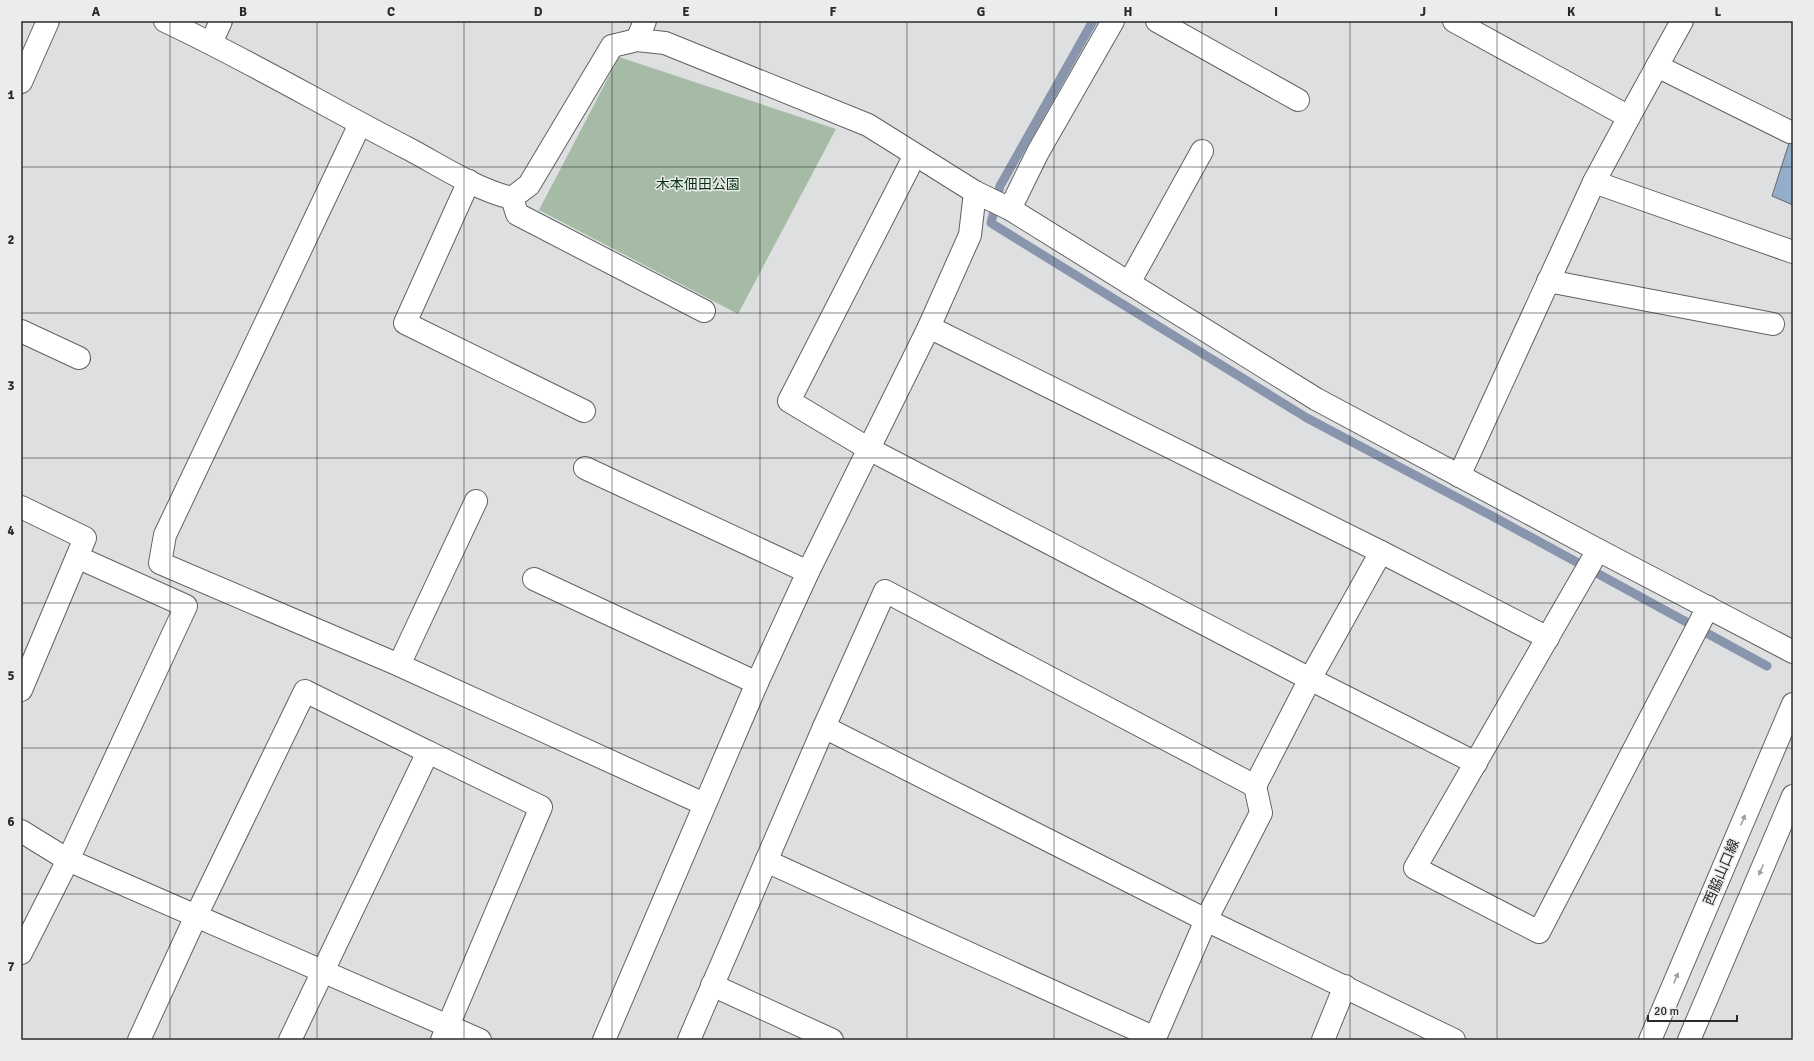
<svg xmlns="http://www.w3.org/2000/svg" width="1814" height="1061" font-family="Signika,'Noto Sans JP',sans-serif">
<rect width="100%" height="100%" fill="#dddfe1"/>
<polygon fill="#a6bba5" points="619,57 836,129 738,314 539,210"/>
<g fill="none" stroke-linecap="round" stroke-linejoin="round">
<polyline stroke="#8995ad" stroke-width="9" points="1093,21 1000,186 991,223 1307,418 1492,516 1767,666"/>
</g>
<polygon fill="#94adcb" stroke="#66686a" points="1790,140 1793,141 1793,205 1772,196"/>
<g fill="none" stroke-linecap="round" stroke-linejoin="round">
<defs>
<g id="street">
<path d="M 165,21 C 248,60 327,107 409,149 C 441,166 477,190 512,198"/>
<polyline points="1157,21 1298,100"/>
<polyline points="1454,21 1629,117 1594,182"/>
<polyline points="637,40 645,21"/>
<polyline points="211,43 221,21"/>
<polyline points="1657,66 1790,132"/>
<polyline points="21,82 48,21"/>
<polyline points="1629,117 1682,21"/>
<polyline points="360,124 165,535 160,563 399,665 704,804"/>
<polyline points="915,155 789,401 869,449 1310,679 1476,763"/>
<polyline points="469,181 405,323 584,411"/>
<polyline points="1010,209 1038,152 1113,21"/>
<polyline points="1548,281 1773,324"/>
<polyline points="1129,283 1202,151"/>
<polyline points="704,311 517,214 512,198 529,185 612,46 637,40 665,43 868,125 975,192 1010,209 1316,399 1598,550 1793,652"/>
<polyline points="929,327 1381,552 1310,679 1255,786"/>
<polyline points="21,331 79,358"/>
<polyline points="585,468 808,572"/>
<polyline points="1459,476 1594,182 1793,252"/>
<polyline points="21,507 85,538 77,557"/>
<polyline points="1598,550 1415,868 1539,932 1708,607"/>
<polyline points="1381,552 1548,638"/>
<polyline points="534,579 757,683"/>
<polyline points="399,665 476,501"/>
<polyline points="21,690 77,557 186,606 68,860 21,953"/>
<polyline points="21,831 68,860 480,1040"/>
<polyline points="766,861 1155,1038 1206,920 1261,813 1255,786 885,591 824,727"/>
<polyline points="712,985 832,1040"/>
<polyline points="139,1040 196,916 305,691 428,752"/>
<polyline points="290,1040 428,752 541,807 442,1040"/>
<polyline points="604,1040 757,683 808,572 929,327 970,235 975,192"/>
<polyline points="689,1040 824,727 1206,920 1454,1040"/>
<polyline points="1323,1040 1345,986"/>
</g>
<g id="secondary">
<polyline points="1650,1040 1793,704"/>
<polyline points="1689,1040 1793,796"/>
</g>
</defs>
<use href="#street" stroke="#606263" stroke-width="24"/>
<use href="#secondary" stroke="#606263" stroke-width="24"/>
<use href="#street" stroke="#fff" stroke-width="22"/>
<use href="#secondary" stroke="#fff" stroke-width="22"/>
</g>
<defs><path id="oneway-solid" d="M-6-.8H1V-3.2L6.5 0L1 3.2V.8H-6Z"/></defs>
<g fill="#9f9f9f">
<use href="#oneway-solid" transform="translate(1743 820) rotate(-67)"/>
<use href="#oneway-solid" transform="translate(1761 870) rotate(113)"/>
<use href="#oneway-solid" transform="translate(1676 978) rotate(-67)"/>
</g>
<path fill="none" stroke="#292a2a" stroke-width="1" stroke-opacity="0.55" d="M 170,21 L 170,1040M 317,21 L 317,1040M 464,21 L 464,1040M 612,21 L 612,1040M 760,21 L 760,1040M 907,21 L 907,1040M 1054,21 L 1054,1040M 1202,21 L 1202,1040M 1350,21 L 1350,1040M 1497,21 L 1497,1040M 1644,21 L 1644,1040M 21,167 L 1793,167M 21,313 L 1793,313M 21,458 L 1793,458M 21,603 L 1793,603M 21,748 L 1793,748M 21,894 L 1793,894"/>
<g text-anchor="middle" stroke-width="3" stroke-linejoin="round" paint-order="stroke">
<g font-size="14" fill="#07330a" stroke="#eaecee">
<text x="698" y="189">木本佃田公園</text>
</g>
<g font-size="14" fill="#292a2a" stroke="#eaecee">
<text transform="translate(1721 872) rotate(-67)" y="5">西脇山口線</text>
</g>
</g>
<rect width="1814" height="1061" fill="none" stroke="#eaecee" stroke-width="44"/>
<path d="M1648 1015v6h89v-6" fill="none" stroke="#292a2a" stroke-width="2"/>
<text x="1654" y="1015" font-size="12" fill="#292a2a" stroke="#eaecee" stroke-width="3" paint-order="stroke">20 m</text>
<rect x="22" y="22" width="1770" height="1017" fill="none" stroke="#292a2a" stroke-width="1.5"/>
<g font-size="13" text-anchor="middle" font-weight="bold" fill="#292a2a">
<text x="96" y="16">A</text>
<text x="243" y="16">B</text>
<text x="391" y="16">C</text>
<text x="538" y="16">D</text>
<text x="686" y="16">E</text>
<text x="833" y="16">F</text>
<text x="981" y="16">G</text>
<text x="1128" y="16">H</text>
<text x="1276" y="16">I</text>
<text x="1423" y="16">J</text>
<text x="1571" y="16">K</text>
<text x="1718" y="16">L</text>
<text x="11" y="99">1</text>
<text x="11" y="244">2</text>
<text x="11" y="390">3</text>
<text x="11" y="535">4</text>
<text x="11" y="680">5</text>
<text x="11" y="826">6</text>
<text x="11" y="971">7</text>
</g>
</svg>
